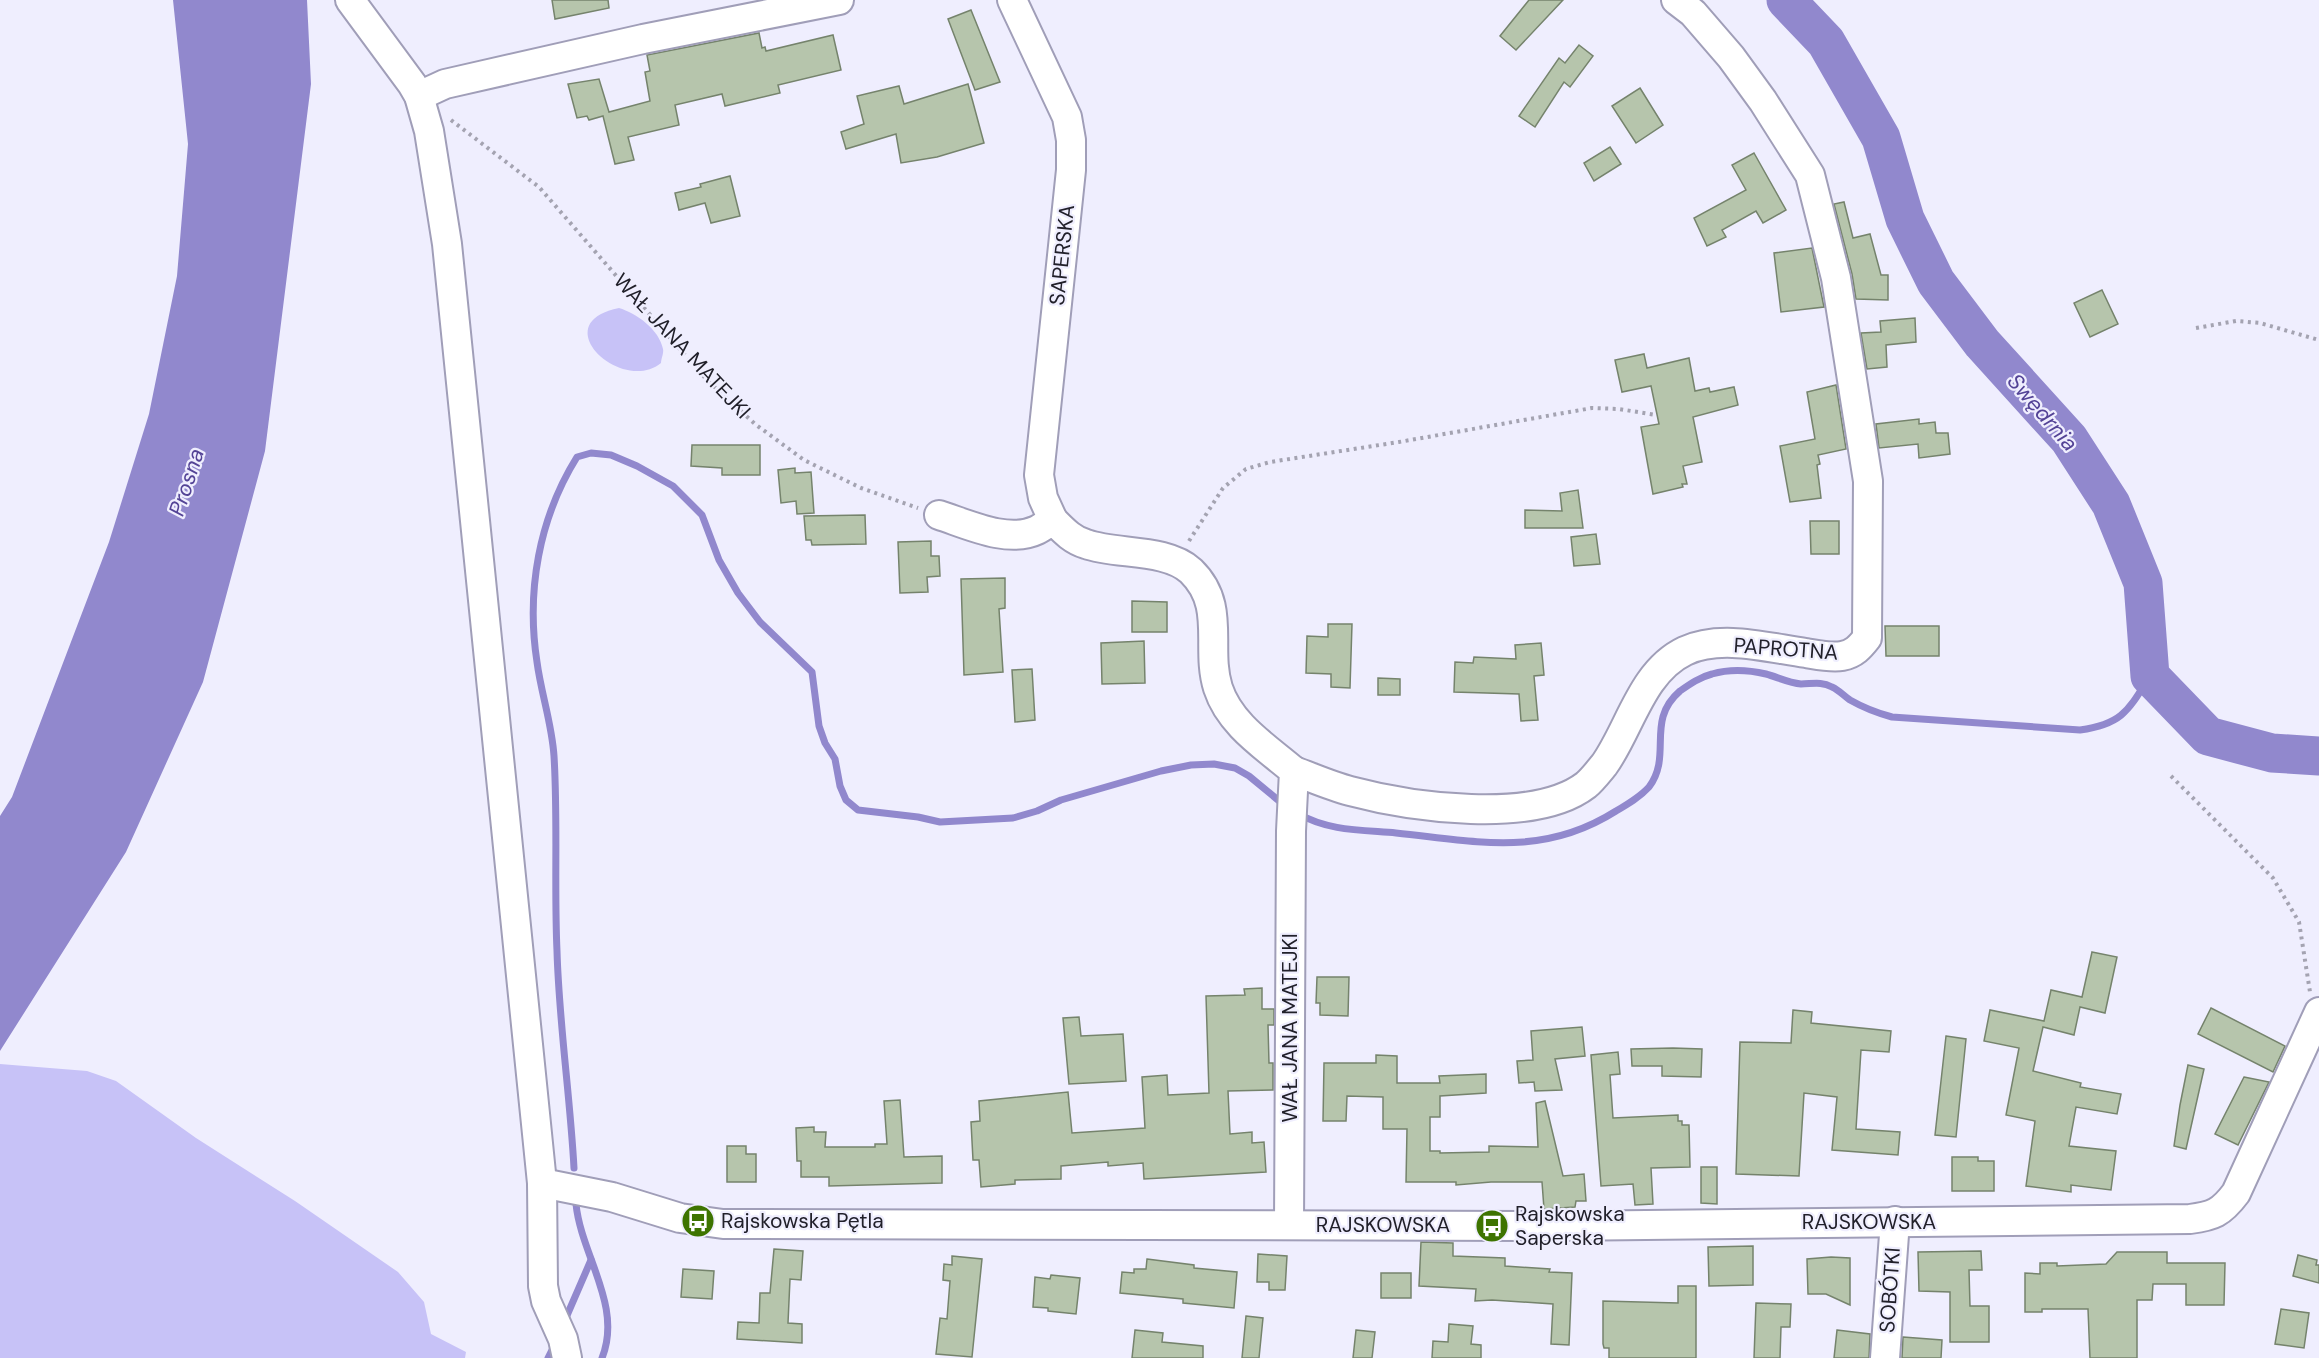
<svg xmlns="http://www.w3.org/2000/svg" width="2319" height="1358" font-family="'DM Sans',sans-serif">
<rect width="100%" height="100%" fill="#efeefe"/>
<g fill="#c7c2f7">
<path d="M 619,308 C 636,313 659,329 663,349 C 664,353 661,359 661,363 C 622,395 544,323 619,308 Z"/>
<polygon points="0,1064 87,1071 116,1081 196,1138 295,1201 398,1272 424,1302 431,1334 466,1352 465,1358 0,1358"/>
</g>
<polygon fill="#9188cd" points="173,0 307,0 311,84 265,451 203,682 126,852 0,1051 0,816 12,797 109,542 149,414 177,276 188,144"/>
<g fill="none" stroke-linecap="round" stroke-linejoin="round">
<g stroke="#9188cd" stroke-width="7">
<path d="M 1299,814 C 1328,831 1363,830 1396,833 C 1476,841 1542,858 1616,811 C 1628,804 1640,797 1649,787 C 1673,755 1645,721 1680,691 C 1690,684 1700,677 1712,674 C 1729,669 1749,670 1766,674 C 1777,677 1789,683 1801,684 C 1812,684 1821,681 1832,687 C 1839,690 1844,696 1850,700 C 1864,708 1877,713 1892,717 L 2080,730 C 2122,724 2128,711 2150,676"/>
<path d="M 574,1168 C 570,1095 559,1023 557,951 C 554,886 558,821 554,756 C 552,724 541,693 537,662 C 526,591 539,518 577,457 L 591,453 L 611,455 L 637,466 L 673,486 L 702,515 L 719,560 L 738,593 L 760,622 L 812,672 L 819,726 L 825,743 L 835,759 L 840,786 L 846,800 L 858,810 L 918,817 L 940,822 L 1013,818 L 1037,811 L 1061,800 L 1161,771 L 1191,765 L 1214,764 L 1235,768 L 1249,776 L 1284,805"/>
<path d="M 576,1204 C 581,1255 623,1306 602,1358"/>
<polyline points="565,1320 591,1260"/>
<polyline points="548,1358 553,1348"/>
</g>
<polyline stroke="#9188cd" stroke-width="39" points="1786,0 1826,42 1881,138 1905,219 1936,282 1982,343 2069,439 2111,504 2143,583 2150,676 2208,736 2272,753 2319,756"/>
</g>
<g fill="#b6c5ac" stroke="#75836c" stroke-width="1.5">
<polygon points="552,0 608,0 609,8 555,19"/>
<polygon points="1529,0 1563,0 1516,50 1500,36"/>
<polygon points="971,10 1000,82 975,90 948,19"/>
<polygon points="759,33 762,48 765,47 766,51 833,35 841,70 778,85 780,93 725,106 722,94 675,105 679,125 628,137 634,160 615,164 603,116 589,120 587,116 577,118 568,84 599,79 609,112 650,101 645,72 650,71 647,55"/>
<polygon points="1579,45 1593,56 1570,87 1564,82 1535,127 1519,116 1559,58 1565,63"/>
<polygon points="968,84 984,143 937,157 901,163 896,134 846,149 841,132 864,124 857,96 899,86 904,104"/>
<polygon points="1640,88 1663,125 1636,143 1612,106"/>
<polygon points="1610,147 1621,164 1594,181 1584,163"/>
<polygon points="1754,153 1786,210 1763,223 1756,211 1722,230 1726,237 1707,246 1694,218 1746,190 1732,165"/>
<polygon points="730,176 740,216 711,223 705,203 679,210 675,193 701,187 700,184"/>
<polygon points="1844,202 1853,238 1870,234 1881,275 1888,275 1888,300 1856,299 1852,274 1834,204"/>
<polygon points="1812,248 1824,307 1781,312 1774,253"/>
<polygon points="2102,290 2118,324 2090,337 2074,303"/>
<polygon points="1915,318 1916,342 1886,345 1887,367 1867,369 1861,333 1881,332 1880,321"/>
<polygon points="1644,354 1647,368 1689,358 1695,391 1709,388 1710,392 1734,387 1738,405 1693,417 1702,462 1683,466 1687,484 1682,484 1683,487 1653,494 1641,427 1659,424 1651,386 1622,392 1615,360"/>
<polygon points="1836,385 1846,449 1818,455 1820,464 1817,465 1821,498 1790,502 1780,446 1815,439 1807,392"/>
<polygon points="1919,419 1919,424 1935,422 1936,433 1948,433 1950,454 1919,458 1918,444 1879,448 1876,424"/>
<polygon points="692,445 760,445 760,475 722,475 722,468 691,466"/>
<polygon points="795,468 795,473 811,472 814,513 797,514 796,501 781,503 778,470"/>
<polygon points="1578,490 1583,528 1525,528 1525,510 1562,511 1560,493"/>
<polygon points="865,515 866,544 812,545 811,540 806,540 804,516"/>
<polygon points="1810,521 1839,521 1839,554 1811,554"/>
<polygon points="1596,534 1600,564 1574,566 1571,537"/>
<polygon points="931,541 931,556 939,556 940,576 927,577 928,592 900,593 898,542"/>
<polygon points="1005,578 1005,608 999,609 1003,672 964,675 961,579"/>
<polygon points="1132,601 1167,602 1167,632 1132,632"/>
<polygon points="1328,624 1352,624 1350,688 1331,687 1331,674 1306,673 1307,636 1328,637"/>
<polygon points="1885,626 1939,626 1939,656 1886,656"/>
<polygon points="1144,641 1145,683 1102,684 1101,643"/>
<polygon points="1541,643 1544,675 1534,676 1538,720 1521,721 1519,694 1454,692 1455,662 1473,663 1474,657 1516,659 1515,645"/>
<polygon points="1032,669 1035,720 1015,722 1012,670"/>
<polygon points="1378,678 1400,679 1400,695 1378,695"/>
<polygon points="2092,952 2117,957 2105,1013 2080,1007 2074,1035 2043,1027 2033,1071 2081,1083 2080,1087 2121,1094 2117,1114 2076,1107 2069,1146 2116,1151 2111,1190 2071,1185 2071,1192 2026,1186 2035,1121 2006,1115 2019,1048 1984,1041 1990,1010 2044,1021 2051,990 2082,997"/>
<polygon points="1317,977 1349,977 1348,1016 1320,1015 1320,1003 1316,1003"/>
<polygon points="1262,988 1262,1009 1274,1009 1274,1025 1268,1025 1269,1063 1273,1063 1273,1090 1228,1091 1230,1134 1252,1132 1252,1143 1264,1142 1266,1172 1144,1179 1143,1163 1108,1166 1108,1162 1061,1166 1061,1179 1015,1180 1015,1184 981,1187 979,1160 973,1160 971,1122 980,1121 979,1101 1068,1092 1072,1133 1145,1128 1142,1077 1167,1075 1168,1095 1209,1093 1206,996 1245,995 1244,989"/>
<polygon points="2211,1008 2285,1046 2273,1072 2198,1034"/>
<polygon points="1793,1010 1812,1012 1811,1023 1891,1031 1889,1052 1861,1050 1856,1129 1900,1132 1898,1155 1832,1150 1837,1097 1804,1093 1799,1176 1736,1174 1740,1042 1791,1043"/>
<polygon points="1079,1017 1081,1036 1123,1034 1126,1081 1069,1084 1063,1018"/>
<polygon points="1582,1027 1585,1056 1555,1059 1562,1090 1535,1091 1534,1082 1519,1083 1517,1061 1533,1060 1531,1031"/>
<polygon points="1946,1036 1966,1039 1956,1137 1935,1135"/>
<polygon points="1673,1048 1702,1049 1701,1077 1662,1076 1662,1066 1632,1066 1631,1049"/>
<polygon points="1618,1052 1620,1074 1610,1075 1613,1118 1678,1115 1678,1121 1682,1121 1682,1125 1689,1125 1690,1167 1651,1168 1653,1204 1635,1205 1633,1184 1601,1186 1591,1055"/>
<polygon points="1376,1055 1397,1056 1397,1083 1440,1083 1439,1076 1486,1074 1486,1093 1440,1096 1440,1117 1430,1117 1430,1151 1440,1151 1440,1153 1489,1152 1489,1146 1538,1147 1536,1103 1545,1101 1563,1176 1584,1174 1586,1201 1576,1201 1575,1207 1544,1209 1542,1182 1491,1182 1456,1185 1456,1182 1406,1182 1407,1129 1383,1129 1383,1097 1347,1096 1346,1121 1323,1121 1324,1063 1376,1063"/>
<polygon points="2188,1065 2204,1069 2186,1149 2174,1146 2180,1105"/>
<polygon points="2244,1077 2269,1082 2238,1145 2215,1134"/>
<polygon points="900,1100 904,1157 942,1156 942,1183 829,1186 829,1177 801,1177 801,1161 797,1161 796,1128 814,1127 814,1132 826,1132 825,1147 875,1147 875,1144 887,1144 884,1101"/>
<polygon points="727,1146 746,1146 746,1154 756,1154 756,1182 727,1182"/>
<polygon points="1952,1157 1978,1157 1978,1161 1994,1161 1994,1191 1952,1191"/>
<polygon points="1701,1167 1717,1167 1717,1204 1701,1203"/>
<polygon points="1421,1242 1453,1243 1453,1256 1505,1258 1505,1266 1550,1269 1549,1272 1572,1273 1569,1345 1551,1344 1553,1304 1492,1300 1475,1301 1476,1289 1419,1286"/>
<polygon points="1753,1246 1753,1285 1709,1286 1708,1247"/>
<polygon points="774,1249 803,1251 801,1280 790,1279 788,1323 802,1324 802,1343 737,1339 738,1322 759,1323 760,1293 770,1293"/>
<polygon points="1981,1251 1982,1270 1969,1270 1970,1306 1989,1306 1989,1342 1950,1342 1950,1292 1919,1291 1918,1252"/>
<polygon points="2117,1252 2167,1252 2167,1263 2225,1263 2224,1305 2186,1305 2186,1284 2153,1284 2152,1300 2137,1300 2137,1358 2090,1358 2088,1309 2042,1309 2042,1312 2025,1312 2025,1273 2040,1274 2040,1263 2057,1263 2057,1266 2106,1264"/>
<polygon points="1258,1254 1287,1256 1285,1290 1269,1290 1269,1282 1257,1282"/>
<polygon points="2298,1255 2317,1260 2316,1265 2319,1265 2319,1283 2293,1276"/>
<polygon points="952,1256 982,1259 972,1357 936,1354 940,1318 947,1319 950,1281 943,1280 944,1264 952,1265"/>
<polygon points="1831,1257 1850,1258 1850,1305 1826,1294 1808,1294 1807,1259"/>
<polygon points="1147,1259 1194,1265 1194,1268 1237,1272 1234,1308 1183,1303 1183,1299 1120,1293 1122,1272 1134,1273 1134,1269 1146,1269"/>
<polygon points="683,1269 714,1271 712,1299 681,1297"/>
<rect x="1381" y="1273" width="30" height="25"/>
<polygon points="1051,1275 1080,1278 1076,1314 1048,1311 1048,1308 1033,1307 1035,1277 1050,1279"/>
<polygon points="1678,1286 1696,1286 1696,1358 1609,1358 1609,1348 1604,1348 1603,1344 1603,1301 1678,1303"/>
<polygon points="1756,1303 1791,1304 1790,1327 1781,1327 1780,1358 1754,1358"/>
<polygon points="2281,1309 2309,1313 2304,1348 2275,1344"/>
<polygon points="1246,1316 1263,1318 1259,1358 1242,1358"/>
<polygon points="1449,1324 1473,1326 1471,1344 1481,1345 1481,1358 1432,1358 1433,1341 1448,1342"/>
<polygon points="1135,1330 1163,1333 1162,1342 1203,1346 1203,1358 1132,1358"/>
<polygon points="1356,1330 1375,1332 1372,1358 1353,1358"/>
<polygon points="1837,1330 1870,1334 1869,1358 1834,1358"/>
<polygon points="1903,1337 1942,1340 1941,1358 1902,1358"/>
</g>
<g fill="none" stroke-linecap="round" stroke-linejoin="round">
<defs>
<g id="minor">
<polyline points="350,0 412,84 419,96 429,131 447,244 542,1183 543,1286 546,1301 563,1339 567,1358"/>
<polyline points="1012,0 1067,117 1071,140 1071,170 1039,475 1043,498 1053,520"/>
<polyline points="419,96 445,84 643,39 839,0"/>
<path d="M 939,515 C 967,524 1008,544 1037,530 C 1043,527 1048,523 1053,520 C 1063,530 1072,540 1086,544 C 1116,555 1166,548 1191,571 C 1227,606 1205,647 1218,688 C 1230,725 1266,747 1294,771 L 1291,831 L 1289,1224"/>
<path d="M 1294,771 C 1313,778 1331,786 1350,791 C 1410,807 1534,825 1586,785 C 1592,780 1599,771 1604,765 C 1630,729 1641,672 1685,651 C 1721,634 1769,648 1806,653 C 1818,655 1831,658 1842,656 C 1854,654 1860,647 1867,638 L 1868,481 L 1836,278 L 1810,175 L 1763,101 L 1731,57 L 1693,13 L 1676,0"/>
<path d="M 542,1183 L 612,1197 L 680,1218 L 723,1224 L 1557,1226 L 2190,1219 C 2213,1216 2221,1213 2236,1193 L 2319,1012"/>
<polyline points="1885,1358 1895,1221"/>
</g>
</defs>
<use href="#minor" stroke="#a09eb8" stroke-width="32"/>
<g stroke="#a4a3b1" stroke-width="4" stroke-dasharray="3 4.5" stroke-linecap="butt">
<polyline points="451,120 539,187 706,379 755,424 804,460 861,488 918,508"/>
<polyline points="2196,328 2236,321 2260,323 2319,340"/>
<polyline points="1189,541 1223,488 1246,469 1270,462 1399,442 1592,408 1619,409 1656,415"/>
<polyline points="2171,776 2273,878 2299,922 2310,992"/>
</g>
<use href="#minor" stroke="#fff" stroke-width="28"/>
</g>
<defs>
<symbol id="bus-disc" viewBox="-11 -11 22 22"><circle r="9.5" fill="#3e7400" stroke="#efeefe"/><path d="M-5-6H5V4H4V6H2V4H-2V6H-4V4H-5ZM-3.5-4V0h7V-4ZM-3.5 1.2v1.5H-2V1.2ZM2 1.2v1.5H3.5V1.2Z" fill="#fff"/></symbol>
</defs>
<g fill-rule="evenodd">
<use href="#bus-disc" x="679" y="1202" width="38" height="38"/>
<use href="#bus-disc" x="1473" y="1207" width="38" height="38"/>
</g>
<g text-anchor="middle" stroke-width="4.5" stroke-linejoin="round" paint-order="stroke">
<g font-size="21" fill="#21202a" stroke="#efeefe">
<text transform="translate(1062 255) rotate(-84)" y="7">SAPERSKA</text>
<text transform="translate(682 346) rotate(47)" y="7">WAŁ JANA MATEJKI</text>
<text transform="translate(1786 649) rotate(4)" y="7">PAPROTNA</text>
<text transform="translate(1290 1028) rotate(-90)" y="7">WAŁ JANA MATEJKI</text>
<text x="1869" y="1229">RAJSKOWSKA</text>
<text x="1383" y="1232">RAJSKOWSKA</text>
<text transform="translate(1890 1290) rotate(-86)" y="7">SOBÓTKI</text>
</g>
<g font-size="21" fill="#21202a" stroke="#efeefe" text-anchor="start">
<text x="1515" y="1221">Rajskowska<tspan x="1515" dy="24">Saperska</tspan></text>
<text x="721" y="1228">Rajskowska Pętla</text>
</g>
<g font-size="22" font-style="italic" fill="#534396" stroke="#efeefe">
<text transform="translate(2043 412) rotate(49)" y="8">Swędrnia</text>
<text transform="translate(186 482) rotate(-72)" y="8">Prosna</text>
</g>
</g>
</svg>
